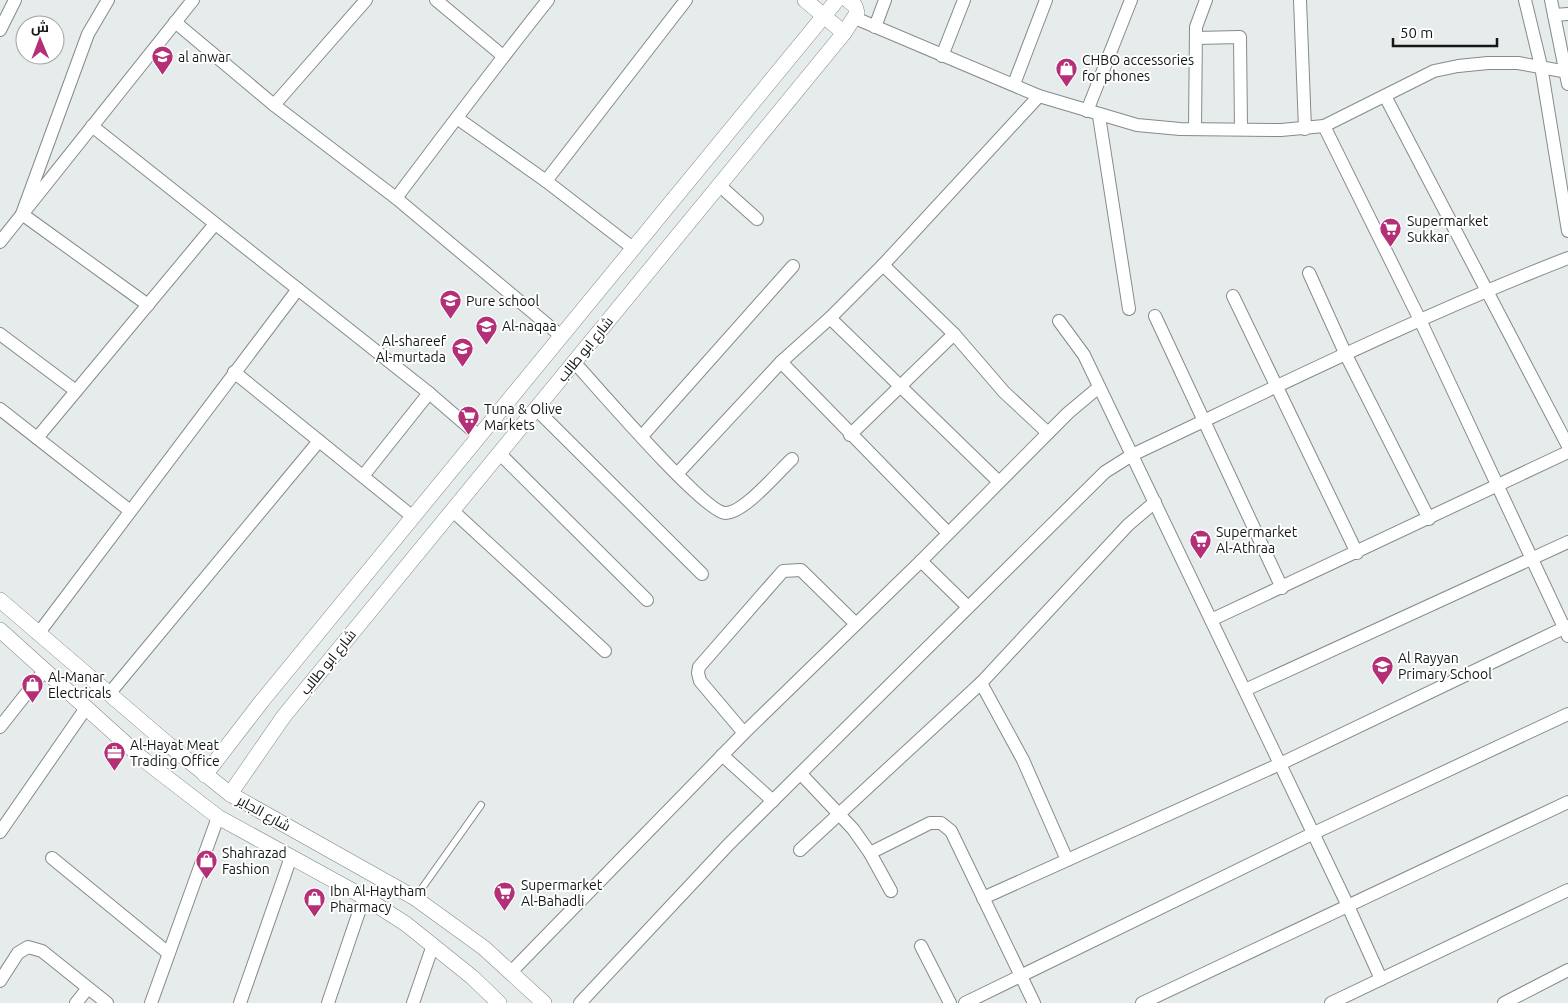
<svg xmlns="http://www.w3.org/2000/svg" width="1568" height="1003" font-family="Ubuntu,Cairo,sans-serif">
<rect width="100%" height="100%" fill="#e6ebeb"/>
<g fill="none" stroke-linecap="round" stroke-linejoin="round">
<defs>
<polyline id="service" points="415,898 481,805"/>
<g id="minor">
<polyline points="108,0 88,34 22,214 148,305"/>
<polyline points="436,0 503,56"/>
<polyline points="1300,0 1305,129"/>
<polyline points="1525,0 1541,66 1568,231"/>
<polyline points="1551,0 1568,84"/>
<polyline points="1554,15 1568,14"/>
<polyline points="855,18 1039,96 1137,125 1180,129 1281,130 1324,126 1434,71 1458,66 1488,63 1518,63 1568,72"/>
<polyline points="175,22 274,105 396,198 561,336"/>
<polyline points="875,27 885,0"/>
<polyline points="0,30 15,0"/>
<polyline points="1196,38 1240,37 1241,129"/>
<polyline points="942,56 964,0"/>
<polyline points="1014,84 1046,0"/>
<polyline points="1385,96 1568,446"/>
<polyline points="274,105 366,0"/>
<polyline points="1087,111 1131,0"/>
<polyline points="1099,116 1129,309"/>
<polyline points="457,118 546,181 629,245"/>
<polyline points="92,126 429,393 479,436"/>
<polyline points="1324,126 1420,320 1568,636"/>
<polyline points="1195,129 1196,27 1206,0"/>
<polyline points="546,181 686,0"/>
<polyline points="719,185 757,219"/>
<path d="M 396,198 C 446,132 496,65 548,0"/>
<polyline points="0,242 193,0"/>
<polyline points="883,265 954,334 1004,392 1048,433"/>
<polyline points="1309,273 1346,355 1429,519"/>
<polyline points="1233,296 1357,553"/>
<polyline points="1155,316 1282,588"/>
<polyline points="830,318 999,482"/>
<polyline points="1059,321 1084,355 1348,906 1381,979"/>
<polyline points="0,334 76,391"/>
<path d="M 575,363 C 595,385 704,512 725,513 C 743,514 778,472 792,459"/>
<polyline points="234,372 413,517"/>
<polyline points="0,409 129,510"/>
<polyline points="536,409 702,574"/>
<polyline points="850,435 954,334"/>
<polyline points="642,436 793,266"/>
<polyline points="37,438 215,224"/>
<polyline points="500,454 647,600"/>
<polyline points="677,474 781,362"/>
<polyline points="363,476 429,393"/>
<polyline points="453,511 605,651"/>
<polyline points="948,533 781,362 830,318 883,265 1039,96"/>
<polyline points="921,561 968,607"/>
<polyline points="1211,620 1568,452"/>
<polyline points="38,634 298,289"/>
<polyline points="981,683 1023,760 1067,860"/>
<polyline points="1245,690 1568,542"/>
<polyline points="109,694 319,441"/>
<polyline points="0,727 44,671"/>
<polyline points="744,733 700,681 698,673 699,667 783,571 801,570 856,624"/>
<polyline points="722,755 773,801"/>
<polyline points="801,774 853,829 870,853 891,891"/>
<polyline points="0,832 86,708"/>
<polyline points="800,850 981,683 1128,525 1155,502"/>
<polyline points="870,853 930,823 941,823 951,831 1034,1003"/>
<polyline points="52,858 167,952"/>
<polyline points="983,898 1280,764 1568,626"/>
<polyline points="921,946 950,1003"/>
<polyline points="511,972 744,733 921,561 1068,413 1099,387"/>
<polyline points="0,981 18,953 28,947 42,951 107,1003"/>
<polyline points="76,1003 88,988"/>
<polyline points="151,1003 218,817"/>
<polyline points="240,1003 291,857"/>
<polyline points="328,1003 364,897"/>
<polyline points="413,1003 433,945"/>
<path d="M 580,1003 L 729,844 L 1105,472 L 1132,455 C 1276,387 1419,316 1568,258"/>
<polyline points="965,1003 1314,833 1568,714"/>
<polyline points="1142,1003 1568,802"/>
<polyline points="1331,1003 1568,890"/>
<polyline points="1504,1003 1568,970"/>
</g>
<g id="tertiary">
<polyline points="805,0 844,33"/>
<polyline points="0,600 169,745 230,794 415,898 484,948 544,1003"/>
<polyline points="0,630 144,760 218,817 364,897 406,924 472,977 499,1003"/>
<polyline points="205,775 262,701 837,0"/>
<polyline points="230,794 284,716 844,33 857,13 855,6 848,0"/>
</g>
</defs>
<use href="#service" stroke="#868a8a" stroke-width="8"/>
<use href="#minor" stroke="#868a8a" stroke-width="14"/>
<use href="#tertiary" stroke="#868a8a" stroke-width="16"/>
<use href="#service" stroke="#fff" stroke-width="6"/>
<use href="#minor" stroke="#fff" stroke-width="12"/>
<use href="#tertiary" stroke="#fff" stroke-width="15"/>
</g>
<defs>
<symbol id="school-pin" viewBox="-11 -11 22 30"><path d="M0 17L-7.5 6A9.5 9.5 0 1 1 7.5 6Z" fill="#b33077" stroke="#fff"/><path d="M0-5L7-2L0 1L-7-2ZM-4 1L0 2.5L4 1V4Q0 6-4 4Z" fill="#fff"/></symbol>
<symbol id="shop-pin" viewBox="-11 -11 22 30"><path d="M0 17L-7.5 6A9.5 9.5 0 1 1 7.5 6Z" fill="#b33077" stroke="#fff"/><path d="M-5-2.5h2.3a2.7 3.5 0 0 1 5.4 0H5L5.5 6h-11ZM-1.5-2.5h3a1.5 2.3 0 0 0-3 0Z" fill="#fff"/></symbol>
<symbol id="supermarket-pin" viewBox="-11 -11 22 30"><path d="M0 17L-7.5 6A9.5 9.5 0 1 1 7.5 6Z" fill="#b33077" stroke="#fff"/><path d="M-6-5.5h2.5l.6 2H6L4.5 2H-2.5L-4.4-4H-6ZM-1.5 3.2a1.3 1.3 0 1 0 .1 0ZM3 3.2a1.3 1.3 0 1 0 .1 0Z" fill="#fff"/></symbol>
<symbol id="office-pin" viewBox="-11 -11 22 30"><path d="M0 17L-7.5 6A9.5 9.5 0 1 1 7.5 6Z" fill="#b33077" stroke="#fff"/><path d="M-6-3h4V-5.5h4V-3h4V5H-6ZM-1-4.5V-3h2v-1.5ZM-6 0V1H6V0Z" fill="#fff"/></symbol>
</defs>
<g fill-rule="evenodd">
<use href="#school-pin" x="150" y="44" width="25" height="34"/>
<use href="#shop-pin" x="1054" y="56" width="25" height="34"/>
<use href="#supermarket-pin" x="1378" y="216" width="25" height="34"/>
<use href="#school-pin" x="438" y="288" width="25" height="34"/>
<use href="#school-pin" x="474" y="314" width="25" height="34"/>
<use href="#school-pin" x="450" y="336" width="25" height="34"/>
<use href="#supermarket-pin" x="456" y="404" width="25" height="34"/>
<use href="#supermarket-pin" x="1188" y="528" width="25" height="34"/>
<use href="#school-pin" x="1370" y="654" width="25" height="34"/>
<use href="#shop-pin" x="20" y="672" width="25" height="34"/>
<use href="#office-pin" x="102" y="740" width="25" height="34"/>
<use href="#shop-pin" x="194" y="848" width="25" height="34"/>
<use href="#supermarket-pin" x="492" y="880" width="25" height="34"/>
<use href="#shop-pin" x="302" y="886" width="25" height="34"/>
</g>
<g text-anchor="middle" stroke-width="4" stroke-linejoin="round" paint-order="stroke">
<g font-size="14" fill="#151717" stroke="#fff" text-anchor="start">
<text x="178" y="62">al anwar</text>
<text x="1082" y="65">CHBO accessories<tspan x="1082" dy="16">for phones</tspan></text>
<text x="1407" y="226">Supermarket<tspan x="1407" dy="16">Sukkar</tspan></text>
<text x="466" y="306">Pure school</text>
<text x="502" y="331">Al-naqaa</text>
<text x="446" y="346" text-anchor="end">Al-shareef<tspan x="446" dy="16">Al-murtada</tspan></text>
<text x="484" y="414">Tuna &amp; Olive<tspan x="484" dy="16">Markets</tspan></text>
<text x="1216" y="537">Supermarket<tspan x="1216" dy="16">Al-Athraa</tspan></text>
<text x="1398" y="663">Al Rayyan<tspan x="1398" dy="16">Primary School</tspan></text>
<text x="48" y="682">Al-Manar<tspan x="48" dy="16">Electricals</tspan></text>
<text x="130" y="750">Al-Hayat Meat<tspan x="130" dy="16">Trading Office</tspan></text>
<text x="222" y="858">Shahrazad<tspan x="222" dy="16">Fashion</tspan></text>
<text x="521" y="890">Supermarket<tspan x="521" dy="16">Al-Bahadli</tspan></text>
<text x="330" y="896">Ibn Al-Haytham<tspan x="330" dy="16">Pharmacy</tspan></text>
</g>
<g font-size="14" fill="#151717" stroke="#fff">
<text transform="translate(585 349) rotate(-51)" y="5">شارع ابو طالب</text>
<text transform="translate(328 662) rotate(-51)" y="5">شارع ابو طالب</text>
<text transform="translate(264 813) rotate(29)" y="5">شارع الجاير</text>
</g>
</g>
<g transform="translate(40 40) rotate(359)"><circle r="24" fill="#ffffff" stroke="#a1a2a2"/>
<path d="M0-4L9 19L0 12L-9 19Z" fill="#b33077"/>
<text y="-8" font-size="14" font-weight="bold" text-anchor="middle" fill="#151717">ش</text>
</g>
<path d="M1393 38v8h104v-8" fill="none" stroke="#151717" stroke-width="2.5"/>
<text x="1400" y="38" font-size="15" fill="#151717" stroke="#ffffff" stroke-width="4" paint-order="stroke">50 m</text>
</svg>
